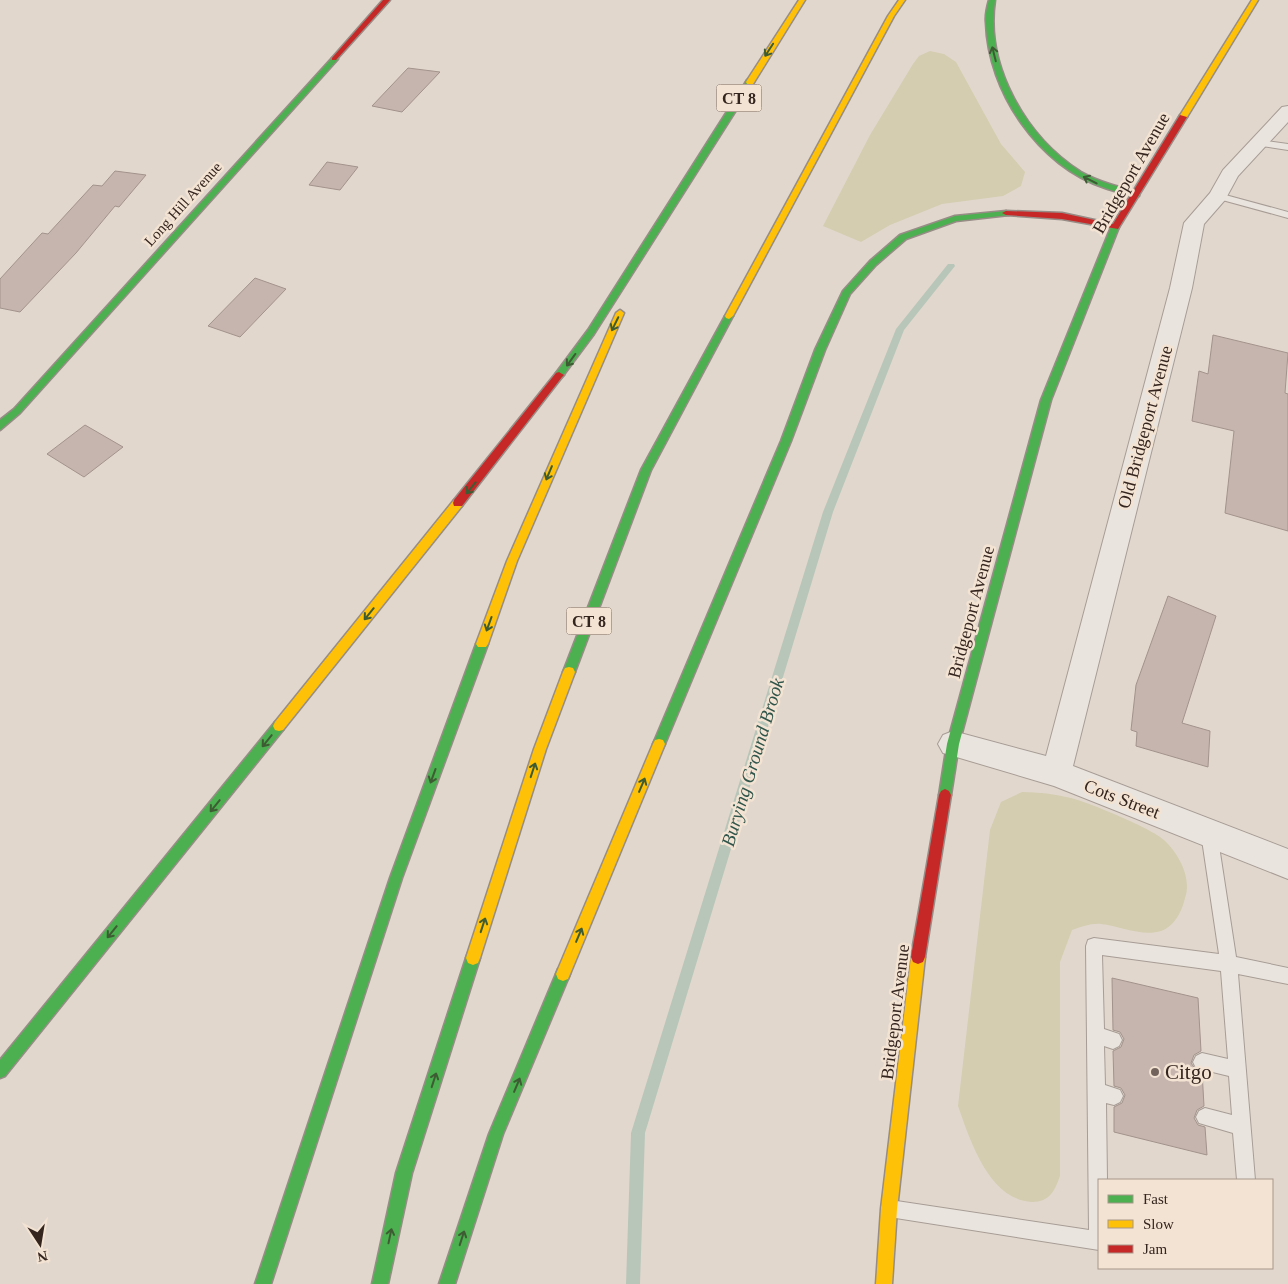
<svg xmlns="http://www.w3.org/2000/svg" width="1288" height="1284" font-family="Georgia,serif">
<rect width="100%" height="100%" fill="#e2d7cd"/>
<g fill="#d4cdb0">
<polygon points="930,51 944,54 956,62 1001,144 1025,172 1021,186 1003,196 942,204 890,225 861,242 823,226 870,135 913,64 919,56"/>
<path d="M 1022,792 C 1039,792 1055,794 1071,798 C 1088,802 1153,829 1164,840 C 1179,854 1192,878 1185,898 C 1182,911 1175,926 1161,931 C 1142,937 1120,926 1101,924 C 1092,923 1081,927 1072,930 L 1060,962 L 1060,1176 C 1055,1190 1050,1202 1032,1202 C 989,1200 970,1140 958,1106 L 990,830 L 1001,802 Z"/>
</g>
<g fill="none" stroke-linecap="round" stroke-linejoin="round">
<polygon fill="#b8c6ba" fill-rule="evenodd" points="948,264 954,264 955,266 904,330 833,512 645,1133 640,1284 626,1284 631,1133 823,512 896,329"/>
</g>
<g fill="#c6b5ae" stroke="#a2938c">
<polygon points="408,68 440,72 402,112 372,106"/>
<polygon points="327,162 358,167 340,190 309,185"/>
<polygon points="115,171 146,175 119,207 115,206 76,253 20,312 0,308 0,279 42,233 48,234 93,185 102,186"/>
<polygon points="255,278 286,289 240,337 208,326"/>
<polygon points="1213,335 1288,353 1285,393 1288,394 1288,531 1225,513 1234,431 1192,421 1199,371 1208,374"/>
<polygon points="85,425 123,447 84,477 47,454"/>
<polygon points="1168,596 1216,616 1182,723 1210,731 1208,767 1136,746 1137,732 1131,730 1136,685"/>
<polygon points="1112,978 1198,998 1201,1051 1194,1055 1191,1063 1196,1070 1202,1071 1204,1106 1197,1110 1194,1118 1198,1125 1205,1127 1207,1155 1114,1132 1114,1107 1122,1103 1125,1095 1121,1088 1114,1086 1113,1051 1121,1047 1124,1039 1120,1032 1113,1030"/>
</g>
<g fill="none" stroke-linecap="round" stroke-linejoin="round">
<defs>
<g id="lane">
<polygon points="1258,140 1288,144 1288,150 1255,145 1253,143"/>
<polygon points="1218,193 1288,212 1288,218 1215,198 1213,196"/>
<polygon points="1209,826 1214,828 1217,833 1236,957 1288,968 1288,984 1238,974 1255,1180 1237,1180 1233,1133 1199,1123 1196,1117 1199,1111 1205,1108 1232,1115 1229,1076 1196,1068 1193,1062 1196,1056 1202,1053 1228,1059 1221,971 1102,955 1104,1029 1119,1034 1122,1040 1119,1046 1113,1049 1104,1046 1105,1085 1120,1090 1123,1096 1120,1102 1114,1105 1106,1103 1107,1180 1099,1180 1099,1250 883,1216 881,1209 883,1202 890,1200 1089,1230 1086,946 1088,940 1094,938 1219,954 1201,833 1204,828"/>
</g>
<polygon id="street" points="1288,106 1288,122 1238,176 1225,200 1204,224 1192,288 1073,766 1288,849 1288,879 1054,786 943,753 938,744 943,735 953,731 1046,756 1170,288 1184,223 1210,193 1223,170 1282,107"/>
<g id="fast">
<path d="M 989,0 L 995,0 C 985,66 1026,137 1081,172 C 1099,182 1119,187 1139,192 L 1139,196 C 1129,197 1115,191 1105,188 C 1039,167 988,92 986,23 C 985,15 987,7 989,0 Z"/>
<polygon points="332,58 338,59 20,413 0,430 0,420 14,409"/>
<polygon points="747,80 754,82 594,334 562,377 556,377 556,373 588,330"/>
<polygon points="1006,211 1010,213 1009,215 956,221 906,239 876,265 850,294 825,350 791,441 665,744 663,748 659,749 655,748 653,744 781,441 815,350 843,291 870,261 900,235 955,216"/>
<polygon points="1115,224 1119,227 1051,400 959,744 951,795 949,799 945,801 941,799 939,795 947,744 1041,400 1111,227"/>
<polygon points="729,313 733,316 651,470 575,672 573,676 569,677 565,676 563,672 641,470 725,316"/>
<polygon points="482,639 486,641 488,644 402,878 271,1284 255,1284 390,878 476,644 478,641"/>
<polygon points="279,721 283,722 285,726 283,730 5,1076 0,1078 0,1060 275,722"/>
<polygon points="473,951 478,953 480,958 412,1173 388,1284 372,1284 396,1173 466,958 468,953"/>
<polygon points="563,967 568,969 570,974 503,1134 455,1284 439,1284 489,1134 558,969"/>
</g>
<g id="slow">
<polygon points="799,0 805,0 753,84 747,84 746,82"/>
<polygon points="899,0 905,0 894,16 733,316 729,319 726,318 725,316 888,16"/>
<polygon points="1252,0 1258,0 1187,117 1180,119 1179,117"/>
<polygon points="620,310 624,313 517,561 488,644 486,647 478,647 476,644 507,561 616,313"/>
<polygon points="458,499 462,500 463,503 462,506 283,730 279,731 275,730 273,726 275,722 454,500"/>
<polygon points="569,667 573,668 575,672 546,749 480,958 478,963 473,965 468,963 466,958 534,749 563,672 565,668"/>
<polygon points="659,739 663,740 665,744 568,979 563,981 558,979 556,974 653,744 655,740"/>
<polygon points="918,950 923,952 925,957 897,1209 892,1284 876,1284 881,1209 911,957 913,952"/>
</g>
<g id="jam">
<polygon points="383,0 390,0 336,60 332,60 332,58"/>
<polygon points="1180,115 1187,117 1118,229 1062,219 1006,215 1002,213 1006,211 1062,213 1113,224"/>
<polygon points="559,372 564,375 562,377 462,506 454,506 453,503 454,500 556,373"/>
<polygon points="945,789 949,791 951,795 925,957 923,962 918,964 913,962 911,957 939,795 941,791"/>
</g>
</defs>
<use href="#lane" stroke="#a79d96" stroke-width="2"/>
<use href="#street" stroke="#a79d96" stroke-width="2"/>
<use href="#fast" stroke="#978d86" stroke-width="3"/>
<use href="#slow" stroke="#978d86" stroke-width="3"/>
<use href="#jam" stroke="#978d86" stroke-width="3"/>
<use href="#lane" fill="#eae4de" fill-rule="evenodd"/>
<use href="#street" fill="#eae4de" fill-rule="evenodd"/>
<use href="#fast" fill="#4caf50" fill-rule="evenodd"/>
<use href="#slow" fill="#ffc107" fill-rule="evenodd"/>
<use href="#jam" fill="#c62828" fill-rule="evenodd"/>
</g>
<defs><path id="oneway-shaft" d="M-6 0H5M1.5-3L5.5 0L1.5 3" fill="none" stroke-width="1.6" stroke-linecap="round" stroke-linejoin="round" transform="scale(1.25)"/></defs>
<g stroke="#3e5c33">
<use href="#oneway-shaft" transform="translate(769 50) rotate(123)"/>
<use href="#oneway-shaft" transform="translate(994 54) rotate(-104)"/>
<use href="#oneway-shaft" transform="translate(1090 180) rotate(-153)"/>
<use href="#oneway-shaft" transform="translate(615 324) rotate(116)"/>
<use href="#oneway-shaft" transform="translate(571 360) rotate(126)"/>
<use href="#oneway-shaft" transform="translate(549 473) rotate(113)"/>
<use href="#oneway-shaft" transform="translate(471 488) rotate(129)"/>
<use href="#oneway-shaft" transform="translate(369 614) rotate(129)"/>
<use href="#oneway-shaft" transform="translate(489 624) rotate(110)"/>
<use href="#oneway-shaft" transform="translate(267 741) rotate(129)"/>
<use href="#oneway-shaft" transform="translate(533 770) rotate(-72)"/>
<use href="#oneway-shaft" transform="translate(433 776) rotate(110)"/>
<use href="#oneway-shaft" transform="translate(642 785) rotate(-67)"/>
<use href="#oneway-shaft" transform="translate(215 806) rotate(129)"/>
<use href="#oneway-shaft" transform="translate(483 925) rotate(-72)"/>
<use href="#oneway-shaft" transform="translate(112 932) rotate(129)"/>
<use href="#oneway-shaft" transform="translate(579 935) rotate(-67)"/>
<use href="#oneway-shaft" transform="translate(434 1080) rotate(-72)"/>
<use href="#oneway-shaft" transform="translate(517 1085) rotate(-67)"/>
<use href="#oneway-shaft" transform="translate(390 1236) rotate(-78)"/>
<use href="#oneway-shaft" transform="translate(462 1238) rotate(-72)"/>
</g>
<circle fill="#72635c" stroke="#f3e3d3" stroke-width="2" cx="1155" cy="1072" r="5"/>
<g text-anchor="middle" stroke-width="5" stroke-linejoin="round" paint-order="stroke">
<g font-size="15" fill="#35251f" stroke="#f3e3d3">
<text transform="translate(183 204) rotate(-48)" y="5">Long Hill Avenue</text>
</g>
<g fill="#f3e3d3" stroke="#6e5e55" stroke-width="1">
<rect x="716.5" y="84.5" width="45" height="27" rx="4"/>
<rect x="566.5" y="607.5" width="45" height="27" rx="4"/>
</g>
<g font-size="16" font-weight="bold" fill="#35251f">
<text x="739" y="104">CT 8</text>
<text x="589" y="627">CT 8</text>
</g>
<g font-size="18" fill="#35251f" stroke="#f3e3d3">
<text transform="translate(1131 173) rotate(-60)" y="6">Bridgeport Avenue</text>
<text transform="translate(1145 427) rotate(-75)" y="6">Old Bridgeport Avenue</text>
<text transform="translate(971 612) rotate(-75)" y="6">Bridgeport Avenue</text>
<text transform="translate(1122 799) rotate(21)" y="6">Cots Street</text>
<text transform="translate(895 1012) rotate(-83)" y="6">Bridgeport Avenue</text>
</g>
<g font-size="19" font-style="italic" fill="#2f544a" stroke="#f3e3d3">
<text transform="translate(752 762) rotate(-73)" y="7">Burying Ground Brook</text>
</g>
<g font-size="21" fill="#35251f" stroke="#f3e3d3" text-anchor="start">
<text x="1165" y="1079">Citgo</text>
</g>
</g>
<rect x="1098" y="1179" width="175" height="90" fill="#f3e3d3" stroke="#a7978b"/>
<rect x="1108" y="1195" width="25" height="8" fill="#4caf50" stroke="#a7978b"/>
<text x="1143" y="1204" font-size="15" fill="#35251f">Fast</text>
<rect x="1108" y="1220" width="25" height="8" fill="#ffc107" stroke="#a7978b"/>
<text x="1143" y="1229" font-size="15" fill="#35251f">Slow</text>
<rect x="1108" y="1245" width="25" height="8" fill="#c62828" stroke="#a7978b"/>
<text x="1143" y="1254" font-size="15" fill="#35251f">Jam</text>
<g transform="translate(40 1244) rotate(168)" stroke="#f3e3d3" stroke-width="4" paint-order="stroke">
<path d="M0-4L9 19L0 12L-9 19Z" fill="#35251f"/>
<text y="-8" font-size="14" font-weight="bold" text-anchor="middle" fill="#35251f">N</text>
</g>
</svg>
